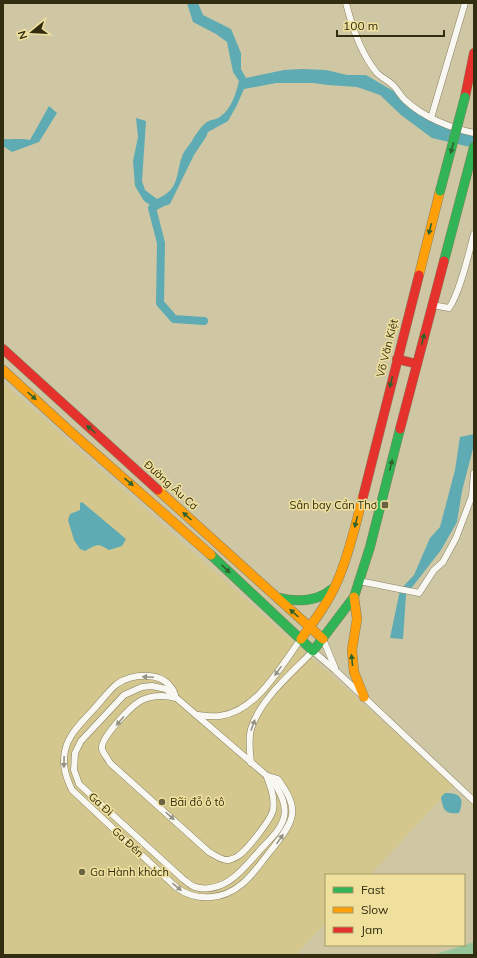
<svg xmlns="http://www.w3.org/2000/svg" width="477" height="958" font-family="Mulish,sans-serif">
<rect width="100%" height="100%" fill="#cfc7a3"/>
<polygon fill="#d3c78d" points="3,383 454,785 370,875 326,875 326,922 296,955 3,955"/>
<polygon fill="#97c499" points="474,942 474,955 433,955"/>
<g fill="#5eabb3">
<path d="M 187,3 L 198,3 L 203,15 L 231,29 L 241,53 L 241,69 L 246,78 L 284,70 L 302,69 L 326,70 L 347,75 L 366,75 L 395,92 L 417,111 L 474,134 L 474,148 L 432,138 L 401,115 L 380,95 L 357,87 L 328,85 L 313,83 L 276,83 L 244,89 L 237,105 L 228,121 L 208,132 L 206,137 L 194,155 L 170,204 L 156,209 L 144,201 L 135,186 L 133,161 L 138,137 L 136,118 L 146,121 L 142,181 L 145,190 L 157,199 C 181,189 175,173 183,154 C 185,150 189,145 192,141 C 195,135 202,125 207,122 C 212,119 217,120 221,116 C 232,108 236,93 239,81 L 233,72 L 227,42 L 216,34 L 193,22 Z"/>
<path d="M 49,106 L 57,113 L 39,142 L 12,152 L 3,146 L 3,139 C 12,140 21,138 30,140 Z"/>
<polygon points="474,434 474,445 462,491 457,522 441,550 406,595 403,639 390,638 400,590 414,575 430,538 440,527 455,470 460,437"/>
<path d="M 82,502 L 126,539 L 122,546 L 109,550 C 98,543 97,544 85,551 L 80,549 L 74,540 L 68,520 L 70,514 L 80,510 L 80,503 Z"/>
<path d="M 445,793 C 460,793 465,798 459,813 C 445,814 443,811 441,797 Z"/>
</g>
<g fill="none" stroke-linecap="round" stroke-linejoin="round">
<polyline stroke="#5eabb3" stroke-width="8" points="161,203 152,208 161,243 160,303 174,319 204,321"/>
<defs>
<g id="street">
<path d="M 346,3 C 352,27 361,54 377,73 C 382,78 389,81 394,86 C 398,91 401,96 405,100 C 423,117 450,128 474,133"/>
<polyline points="431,118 465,3"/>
<path d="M 432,305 L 449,308 C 460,293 469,252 474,234"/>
<polyline points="359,581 419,593 434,570 443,562 456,538 472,496 474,473"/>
<polyline points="323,639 335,668"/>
<path d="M 152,686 L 166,689 L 274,782 C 280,793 287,804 284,817 C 281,830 269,840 261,849 C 244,868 225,895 195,887 C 191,886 186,881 183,879 L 79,784 L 74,770 L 75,753 L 81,741 L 124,695 L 142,687 Z"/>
<path d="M 175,695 C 174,692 173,689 171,687 C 159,671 131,674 117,684 C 108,691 100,703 92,711 C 81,723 68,735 65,751 C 62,766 66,777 72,790 L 177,888 C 197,902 223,900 242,884 C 252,876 260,864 268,854 C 276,844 290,828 292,815 C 294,802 285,789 278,779 L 268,776"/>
<path d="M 176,698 C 164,695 153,695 142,700 C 132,705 100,738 102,749 C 103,753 108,759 110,763 L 209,852 C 215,855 222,861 229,860 C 231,859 236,858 238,856 C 246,851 271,820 273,810 C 275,798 271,788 267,777"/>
<path d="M 198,715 C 205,716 213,717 220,716 C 257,711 280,667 301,639"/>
<path d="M 251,763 C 250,752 248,740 251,729 C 260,699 292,673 313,651 L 335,670 L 474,801"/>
</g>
<g id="fast">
<polyline points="444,261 474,147"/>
<polyline points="211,555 313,651 354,597 370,547 400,429"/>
<path d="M 279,598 C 297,602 317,602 332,589"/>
</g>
<g id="slow">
<polyline points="419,275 440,191"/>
<polyline points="3,370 72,433 211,555"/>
<polyline points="158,490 323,639"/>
<polyline points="354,597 357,619 352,650 354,672 364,697"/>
<path d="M 301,639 C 314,621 328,603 337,582 C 349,555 355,526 363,497"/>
</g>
<g id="jam">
<polyline points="465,97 474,53"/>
<polyline points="3,349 158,490"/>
<polyline points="397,359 417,364"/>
<polyline points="400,429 444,261"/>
<polyline points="363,497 419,275"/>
</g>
</defs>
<use href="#street" stroke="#888163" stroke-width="7"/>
<use href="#fast" stroke="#888163" stroke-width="10"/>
<use href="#slow" stroke="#888163" stroke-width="10"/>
<use href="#jam" stroke="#888163" stroke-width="10"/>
<use href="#street" stroke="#f8f7f1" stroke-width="6"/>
<use href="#fast" stroke="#30b455" stroke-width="9"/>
<use href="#slow" stroke="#ff9f0a" stroke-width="9"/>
<use href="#jam" stroke="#e5322d" stroke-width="9"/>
<defs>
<polyline id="fast-bridge" points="440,191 465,97"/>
</defs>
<use href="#fast-bridge" stroke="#888163" stroke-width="10" stroke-linecap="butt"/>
<use href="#fast-bridge" stroke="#30b455" stroke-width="9"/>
</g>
<defs><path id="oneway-solid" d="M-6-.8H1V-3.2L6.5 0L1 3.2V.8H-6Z"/></defs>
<g fill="#31622c">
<use href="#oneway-solid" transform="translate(452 148) rotate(105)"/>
<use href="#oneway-solid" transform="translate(430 229) rotate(104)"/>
<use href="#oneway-solid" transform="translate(423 339) rotate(-76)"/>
<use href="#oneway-solid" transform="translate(391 382) rotate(104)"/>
<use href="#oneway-solid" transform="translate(32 396) rotate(42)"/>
<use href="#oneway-solid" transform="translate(91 429) rotate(-138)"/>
<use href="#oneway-solid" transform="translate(391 465) rotate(-76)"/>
<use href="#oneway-solid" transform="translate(129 482) rotate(41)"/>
<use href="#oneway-solid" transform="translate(187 516) rotate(-138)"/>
<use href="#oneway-solid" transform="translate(356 522) rotate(104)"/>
<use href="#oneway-solid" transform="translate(226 569) rotate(43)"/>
<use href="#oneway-solid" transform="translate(294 613) rotate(-138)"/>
<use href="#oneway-solid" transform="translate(352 660) rotate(-96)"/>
</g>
<g fill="#959280">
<use href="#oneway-solid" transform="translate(278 671) rotate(125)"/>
<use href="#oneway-solid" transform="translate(148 677) rotate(-177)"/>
<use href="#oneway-solid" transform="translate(120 721) rotate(131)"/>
<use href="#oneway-solid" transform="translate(253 725) rotate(-70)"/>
<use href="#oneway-solid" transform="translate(64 762) rotate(91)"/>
<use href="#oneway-solid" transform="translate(170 816) rotate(42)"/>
<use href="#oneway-solid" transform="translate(280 839) rotate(-55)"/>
<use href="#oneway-solid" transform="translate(177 887) rotate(39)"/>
</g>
<g fill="#696243" stroke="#efe19d" stroke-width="1.5">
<rect x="381" y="501" width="8" height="8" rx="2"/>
<circle cx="162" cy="802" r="4"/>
<circle cx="82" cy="872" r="4"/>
</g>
<g text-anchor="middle" stroke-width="3" stroke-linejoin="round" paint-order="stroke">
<g font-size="11" fill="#322c10" stroke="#efe19d">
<text transform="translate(387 348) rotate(-76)" y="4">Võ Văn Kiệt</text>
<text transform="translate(171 485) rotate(42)" y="4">Đường Âu Cơ</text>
<text transform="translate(101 804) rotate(42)" y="4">Ga Đi</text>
<text transform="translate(128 842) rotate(43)" y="4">Ga Đến</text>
</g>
<g font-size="11" fill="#322c10" stroke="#efe19d" text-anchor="start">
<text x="377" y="509" text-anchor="end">Sân bay Cần Thơ</text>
<text x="170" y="806">Bãi đỗ ô tô</text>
<text x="90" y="876">Ga Hành khách</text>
</g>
</g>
<rect width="477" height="958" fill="none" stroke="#322c10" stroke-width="8"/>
<rect x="325" y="874" width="140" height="72" fill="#efe19d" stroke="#a39965"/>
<rect x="333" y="887" width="20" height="6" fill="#30b455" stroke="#a39965"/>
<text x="361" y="894" font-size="12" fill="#322c10">Fast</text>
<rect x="333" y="907" width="20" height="6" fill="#ff9f0a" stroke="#a39965"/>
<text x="361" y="914" font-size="12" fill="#322c10">Slow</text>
<rect x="333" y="927" width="20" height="6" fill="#e5322d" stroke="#a39965"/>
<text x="361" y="934" font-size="12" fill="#322c10">Jam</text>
<g transform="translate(32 32) rotate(252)" stroke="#efe19d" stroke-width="3" paint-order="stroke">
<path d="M0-3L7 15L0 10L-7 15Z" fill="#322c10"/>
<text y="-6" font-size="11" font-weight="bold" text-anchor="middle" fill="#322c10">N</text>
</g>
<path d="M337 30v6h107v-6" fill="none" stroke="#322c10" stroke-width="2"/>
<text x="343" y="30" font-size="12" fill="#322c10" stroke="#efe19d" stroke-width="3" paint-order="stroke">100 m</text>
</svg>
